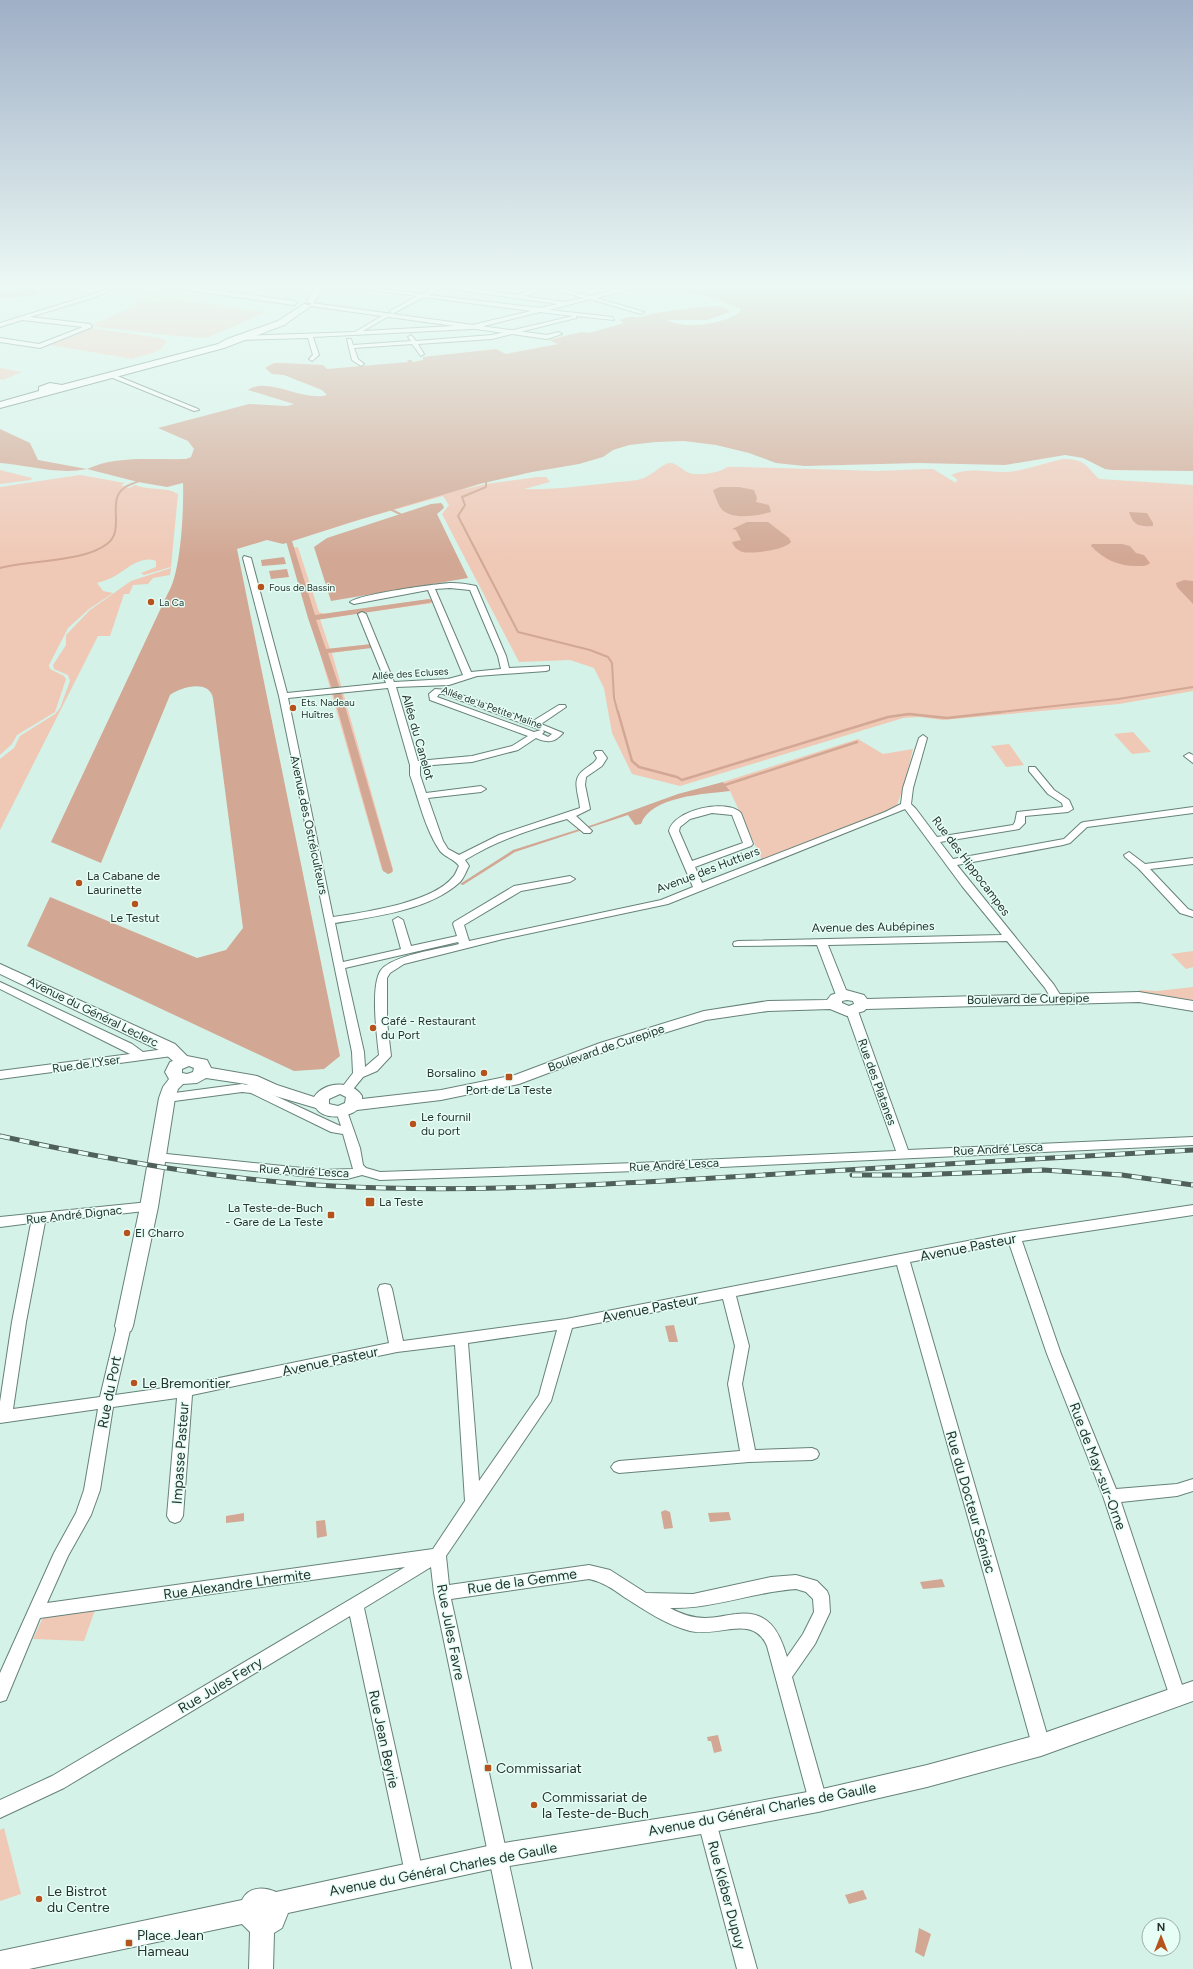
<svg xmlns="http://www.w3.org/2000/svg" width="1193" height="1969" font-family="Figtree,sans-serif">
<rect width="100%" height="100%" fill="#d4f2e8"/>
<g fill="#f0c8b6">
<polygon points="167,287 176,288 150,300 160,301 174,299 266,312 207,338 175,336 90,326 138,304 133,302"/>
<path d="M 91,328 L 160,338 L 166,341 C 162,354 142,355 132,359 L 50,345 Z"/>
<polygon points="0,368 22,372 3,380 0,379"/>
<path d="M 1063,459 C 1085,459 1085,465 1099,479 L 1193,485 L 1193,691 L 1119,704 L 943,720 L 919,717 L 903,718 L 680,786 L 632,774 L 612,733 L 604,688 L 594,668 L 570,660 L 519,662 L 442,514 L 449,505 L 443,496 L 355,521 L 292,541 L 228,497 L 483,483 L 462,490 L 486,484 L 538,477 L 546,477 L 550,482 L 524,489 C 553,490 582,486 610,483 C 620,481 631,482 641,479 C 650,477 663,463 670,463 C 677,463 682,470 689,473 C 696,476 721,473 727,467 L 741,467 L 878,471 L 926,469 L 933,469 L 956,483 L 957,479 L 951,475 C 967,467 985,472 1002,472 C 1023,472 1043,463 1063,459 Z"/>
<polygon points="0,470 32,478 31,480 0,484"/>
<path d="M 80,475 L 125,483 L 121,485 L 129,488 L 135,485 C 149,491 165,486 178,494 L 171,567 L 144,575 L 141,573 L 156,567 L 156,561 C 141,555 128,568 115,576 C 110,579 103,581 97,583 L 103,591 L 113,593 L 89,609 L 68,628 L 49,665 L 50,669 L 64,676 L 66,679 L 55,712 L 17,735 L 12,744 L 0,755 L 0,487 Z"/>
<polygon points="298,547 319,612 325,614 430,599 433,603 320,619 330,649 372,644 373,647 332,653 393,869 382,870 290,548"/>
<polygon points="171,568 170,575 153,578 148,584 133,585 129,594 124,594 110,636 98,636 0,830 0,759 14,748 20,736 55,714 60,708 70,681 68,675 54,669 53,665 66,645 66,635 90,610 131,581"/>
<polygon points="1133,732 1151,752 1132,754 1114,734"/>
<polygon points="858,739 883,754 913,749 904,786 897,805 885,812 762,860 730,791 723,782"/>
<polygon points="1009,744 1024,765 1006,767 991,746"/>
<polygon points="1193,951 1193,967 1186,969 1171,954"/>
<polygon points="1193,987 1193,1003 1141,994 1139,990 1157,991"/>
<polygon points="95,1610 84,1641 33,1639 44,1615"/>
<polygon points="4,1828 21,1894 0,1901 0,1830"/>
</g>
<g fill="#d3a793">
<polygon points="27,289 35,290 43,293 34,296 0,298 0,291"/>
<path d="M 0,429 L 30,443 L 38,460 L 87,469 C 58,475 29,465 0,463 Z"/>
</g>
<g fill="#d2a793">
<path d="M 664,286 L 1193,286 L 1193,471 L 1112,470 L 1105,469 L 1083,458 L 1065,455 L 1005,465 L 918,463 L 805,466 L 776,463 L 749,453 L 716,445 L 684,441 L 656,442 L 629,445 L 613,450 L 603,457 L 579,464 L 532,472 L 479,484 L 355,521 L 283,544 L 267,540 L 237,549 L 340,1056 L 324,1069 L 294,1071 L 27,946 L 50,897 L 197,958 L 226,950 L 243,928 L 213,698 C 209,679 181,687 170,695 L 101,863 L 51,842 L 168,593 C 181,573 184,508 183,483 L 167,487 L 138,482 L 87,469 C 116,455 154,460 186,459 L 191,457 L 194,449 L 188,441 L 158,428 L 249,404 L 287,406 L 294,404 L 248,390 C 268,376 302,402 327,395 L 322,390 L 284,375 L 272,374 L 265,368 L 274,363 L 283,363 L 323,365 L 327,369 L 408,362 L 407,360 L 412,360 L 413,362 L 423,360 L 423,357 L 496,349 L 506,354 L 558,344 L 549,340 L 581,332 L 589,333 L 624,323 L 619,320 L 629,317 L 641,317 L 656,313 L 697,307 L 721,306 L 730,312 L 707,320 L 667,320 C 684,330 725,324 740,312 L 740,309 L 719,300 Z"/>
<path d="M 720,487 L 739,487 L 754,490 L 757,498 L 756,502 L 769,505 L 771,512 C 757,516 729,521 720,507 C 717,502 715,495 713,490 Z"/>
<polygon points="441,503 443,505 444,508 437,514 468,578 331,601 314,547 327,538 431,504"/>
<path d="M 1129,512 L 1147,513 L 1153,523 L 1153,526 C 1139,527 1133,525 1129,512 Z"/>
<path d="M 747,522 L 768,522 L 789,538 L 791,542 C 785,550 753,554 743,552 C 738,551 733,546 732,542 L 741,540 L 736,530 L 732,529 Z"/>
<path d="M 1092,544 L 1122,544 L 1130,546 L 1136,553 L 1144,555 L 1150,563 C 1146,567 1141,566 1136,566 C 1118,566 1103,559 1091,546 Z"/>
<polygon points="284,557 286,564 262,566 261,560"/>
<polygon points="287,569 289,577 271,579 269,571"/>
<polygon points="1184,580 1193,581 1193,604 1177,587 1176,583"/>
<path d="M 723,782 L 730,791 C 705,794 651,796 641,824 L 635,825 L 628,815 L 515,852 L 463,885 L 460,884 L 513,850 L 595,824 L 678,794 Z"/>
<polygon points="674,1325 678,1342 669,1342 665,1326"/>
<polygon points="665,1510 670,1512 673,1528 664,1529 661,1512"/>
<polygon points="729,1512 731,1520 710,1522 708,1513"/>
<polygon points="244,1513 244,1521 226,1523 226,1516"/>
<polygon points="325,1520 327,1536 317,1538 316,1521"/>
<polygon points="942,1579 945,1587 923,1589 920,1582"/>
<polygon points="718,1735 722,1751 714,1753 711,1741 708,1741 707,1737"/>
<polygon points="863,1890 867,1899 849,1904 845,1895"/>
<polygon points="919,1928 931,1934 924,1957 915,1952"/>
</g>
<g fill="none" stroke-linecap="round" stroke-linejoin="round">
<g stroke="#d2a793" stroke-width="2">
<polyline points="486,482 486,487 462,497 465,505 458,516 518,632 590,650 608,657 612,663 614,698 618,713"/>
<polyline points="390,509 400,514"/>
<path d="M 0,568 C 30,560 84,562 107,544 C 126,530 106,501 124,488 C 129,484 136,483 141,480"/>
<polyline points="992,713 1118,699 1193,687"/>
</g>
<g stroke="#d2a793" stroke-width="2.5">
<polyline points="618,712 632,761 639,767 677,777 682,780 888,717 909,714 947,718 1001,712"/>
<polyline points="725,785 857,742"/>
</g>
<polygon fill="#d2a793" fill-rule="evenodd" points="289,539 292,541 315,615 429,599 433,601 429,603 316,620 326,649 372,644 376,646 372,648 328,653 339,686 393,871 391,873 388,874 383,871 331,686 308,618 286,541"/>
<defs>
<g id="minor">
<polygon points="113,286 119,286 95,297 30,317 90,324 92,327 40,348 0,342 0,338 39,344 83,327 22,320 0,327 0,323 91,295"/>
<path d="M 342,286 L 354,286 L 422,294 L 438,286 L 451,286 L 517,295 L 544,286 L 552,286 L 590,296 L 633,286 L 635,288 L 596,298 L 644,312 L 641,314 L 590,299 L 549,310 L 612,317 L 614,320 L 576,316 L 576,318 L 492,339 L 418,344 L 424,354 L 421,356 L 412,344 L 354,348 L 358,359 L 364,364 L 361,366 L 352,360 L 347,339 L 351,339 L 353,345 L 411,341 L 408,337 L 411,335 L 416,341 L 492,335 L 573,316 L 540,312 L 472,329 L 313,337 L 319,355 L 312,361 L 309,359 L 313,355 L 308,338 L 240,340 L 237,338 L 240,336 L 355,332 L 387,313 L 389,316 L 363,331 L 472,325 L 531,311 L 424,297 L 392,314 L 390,311 L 417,296 ZM 443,287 L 444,288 L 558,304 L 540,308 L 428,295 ZM 548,288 L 584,298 L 564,302 L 524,296 Z"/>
<polygon points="110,373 198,409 199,410 194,411 108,376 107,375"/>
<path d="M 244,556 L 251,558 L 287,693 L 386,683 L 358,614 L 362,612 L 366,614 L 394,682 L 448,679 L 463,675 L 428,590 L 354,604 L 350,602 C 360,594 435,584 451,583 C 460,583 467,584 476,586 L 506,656 L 509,668 L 549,666 L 549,670 L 546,671 L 477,676 L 449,685 L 396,687 L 418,761 L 472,756 L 512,746 L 528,736 L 430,700 L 429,694 L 435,689 L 448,690 L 533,721 L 559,705 L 565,705 L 566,707 L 541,724 L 563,733 C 554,743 548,743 536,738 L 518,750 L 472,762 L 420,766 L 420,775 L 426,793 L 481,786 L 486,789 L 481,792 L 428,798 L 443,841 L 448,849 L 459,855 L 499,835 L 580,808 C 579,793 570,779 585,769 C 590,765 595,763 597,758 L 594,753 L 596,751 L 602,751 L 607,758 L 602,766 L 586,777 L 585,785 L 590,809 L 576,816 L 590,829 L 592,831 L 590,833 L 584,833 L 567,819 C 532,829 497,840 465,860 L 469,866 C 466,871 464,878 460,882 C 430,910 374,917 335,923 L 343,962 L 401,949 L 393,920 L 398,917 L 403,920 L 411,946 L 457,936 L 453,924 L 454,922 L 514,886 L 570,876 L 575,879 L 570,882 L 521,891 L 464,925 L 469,941 L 661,900 L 693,887 L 669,831 C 673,810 727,798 741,813 L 753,844 L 751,846 L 695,867 L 702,883 L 885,812 L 901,804 L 903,788 L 919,738 L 923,735 L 927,738 L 913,788 L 911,804 L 916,809 L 937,837 L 1013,825 L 1015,822 L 1017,812 L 1063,807 L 1062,803 L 1048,794 L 1029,771 L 1029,767 L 1035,767 L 1054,790 L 1069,800 L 1073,809 L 1068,812 L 1025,816 L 1025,823 L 1019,829 L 940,842 L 953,859 L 1064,839 L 1081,823 L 1084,822 L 1193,807 L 1193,813 L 1087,827 L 1070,843 L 1063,845 L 957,865 L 1054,985 L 1062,998 L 1060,1000 L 1052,1000 L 1045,988 L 1007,941 L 828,945 L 848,995 L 842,998 L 836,995 L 817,945 L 734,946 L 733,944 L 734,942 L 738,941 L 1002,935 L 962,886 L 905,809 L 668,904 L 503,939 L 404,964 L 390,973 L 387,978 L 387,1022 L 391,1056 L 377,1071 L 363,1077 L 350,1093 L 342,1093 L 340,1090 L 353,1073 L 352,1052 L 279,696 L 243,558 ZM 450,588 L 470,590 L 498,656 L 501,669 L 471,672 L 435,589 ZM 388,688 L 410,765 L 410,775 C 419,800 425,829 440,851 C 445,857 454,859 459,866 C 457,869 456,874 453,877 C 432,903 365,912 333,917 L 288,698 ZM 439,694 L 443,694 L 541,730 L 534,732 L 437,697 ZM 543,730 L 552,734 L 548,737 L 542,734 L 544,732 ZM 712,813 L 732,815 L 743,843 L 692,861 L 679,831 L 680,827 L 690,819 ZM 458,942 L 459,944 C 440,949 393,955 381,970 C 370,985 377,1037 379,1055 L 365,1067 L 364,1052 L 345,968 Z"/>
<polygon points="1189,753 1193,755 1193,763 1184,756"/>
<polygon points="1129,852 1145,864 1193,858 1193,864 1150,869 1188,909 1193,911 1193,917 1180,913 1139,869 1125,857 1124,855"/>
<polygon points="0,982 132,1044 143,1052 172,1048 178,1052 172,1056 0,1079 0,1071 130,1054 0,989"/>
<polygon points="852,1008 858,1011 908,1150 1193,1137 1193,1145 636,1171 380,1180 362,1175 347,1179 330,1179 157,1161 153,1160 151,1157 153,1154 157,1153 322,1170 353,1169 343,1134 331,1132 251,1093 242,1092 167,1102 161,1098 167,1094 242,1084 254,1086 338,1125 341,1126 336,1111 338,1108 346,1108 360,1148 363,1165 366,1168 380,1172 636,1163 896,1151 846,1011"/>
<path d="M 149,1202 L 154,1204 L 155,1207 L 154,1210 L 45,1222 L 26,1322 L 13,1409 L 100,1397 L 117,1326 L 119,1322 L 124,1321 L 129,1322 L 131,1326 L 115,1395 L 185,1385 L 389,1343 L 378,1289 L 380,1285 L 385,1284 L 390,1285 L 392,1289 L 403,1341 L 566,1319 L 1014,1232 L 1193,1205 L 1193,1215 L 1022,1241 L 1061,1354 L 1116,1489 L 1177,1484 L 1193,1479 L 1193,1491 L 1177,1496 L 1121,1502 L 1186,1697 L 1184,1703 L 1178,1705 L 1172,1703 L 1103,1496 L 1047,1354 L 1009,1243 L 910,1262 L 1050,1745 L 1047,1751 L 1041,1753 L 1035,1751 L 1032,1745 L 897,1265 L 736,1296 L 749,1346 L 742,1384 L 755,1450 L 812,1448 L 817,1450 L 819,1454 L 817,1458 L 812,1460 L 749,1462 L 619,1473 L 614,1471 L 611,1467 L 614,1463 L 619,1461 L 740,1451 L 728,1384 L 735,1346 L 723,1299 L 572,1328 L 551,1401 L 446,1556 L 449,1585 L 589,1565 L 610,1570 L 646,1593 L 693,1594 L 771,1577 L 796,1575 L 817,1581 L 827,1591 L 829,1596 L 830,1612 L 815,1644 L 792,1677 L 827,1801 L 824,1807 L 818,1810 L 812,1807 L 809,1801 L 767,1646 C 753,1613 718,1638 690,1631 C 666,1625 645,1610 624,1597 C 613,1589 603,1582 589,1579 L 451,1599 L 532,1969 L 512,1969 L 434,1593 L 431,1567 L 364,1608 L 423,1873 L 421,1880 L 414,1882 L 407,1880 L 405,1873 L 350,1616 L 64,1788 L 0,1818 L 0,1800 L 52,1776 L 405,1567 L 40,1618 L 6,1700 L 0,1702 L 0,1673 L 54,1553 L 76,1513 L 84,1490 L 98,1409 L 0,1423 L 0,1402 L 12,1322 L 31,1223 L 0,1227 L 0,1217 ZM 557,1330 L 539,1395 L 479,1481 L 468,1343 ZM 455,1345 L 465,1501 L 433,1549 L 47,1603 L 68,1556 L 91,1515 L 100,1490 L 113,1407 L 177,1398 L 167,1516 L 170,1521 L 175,1523 L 180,1521 L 183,1516 L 192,1395 L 397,1352 ZM 796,1589 L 806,1592 L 813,1599 L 814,1612 L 803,1634 L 787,1657 C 779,1630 768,1610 736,1614 C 726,1615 716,1618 705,1618 C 692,1618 681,1614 670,1608 C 713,1609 753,1592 796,1589 Z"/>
<polygon points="707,1813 713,1816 716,1822 757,1969 737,1969 698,1822 701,1816"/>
</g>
<g id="tertiary">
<polygon points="170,286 184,286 294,301 297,303 294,305 173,288"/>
<polygon points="312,303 547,335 558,332 562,334 547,339 310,306 310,304"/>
<path d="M 1193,1681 L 1193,1701 L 1041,1756 L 927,1787 L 818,1812 L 707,1833 L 497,1868 L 288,1913 L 282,1928 L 274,1933 L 273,1969 L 249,1969 L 250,1932 L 242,1924 L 29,1969 L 0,1969 L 0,1951 L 242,1900 C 249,1886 264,1887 276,1892 L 497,1844 L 707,1811 L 818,1790 L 927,1765 L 1041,1734 Z"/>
</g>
<g id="secondary">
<polygon points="316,286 324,286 314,303 308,303 307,301"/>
<polygon points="304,304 311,306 284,325 224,348 0,408 0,402 39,391 39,387 50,383 62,385 218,344 227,339 278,321"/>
<path d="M 0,964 L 175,1044 L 187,1056 L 207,1060 L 211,1068 L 257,1076 L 277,1085 L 314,1097 C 325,1081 352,1080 362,1096 L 362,1099 L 441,1090 L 515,1075 L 600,1043 L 704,1011 L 768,1001 L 827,1000 L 831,995 L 846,990 L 864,995 L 867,999 L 1139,992 L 1193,1001 L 1193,1011 L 1139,1002 L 866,1009 L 864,1011 L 847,1016 L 830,1009 L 768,1011 L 706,1020 L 612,1049 L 519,1084 L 441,1100 L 357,1110 C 347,1118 323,1120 316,1108 L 265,1093 L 246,1084 L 206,1078 L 197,1083 L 183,1084 L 178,1089 L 175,1098 L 158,1207 L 133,1326 L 131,1331 L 124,1333 L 117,1331 L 115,1326 L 140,1207 L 159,1098 L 163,1087 L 169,1079 L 165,1072 L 170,1062 L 173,1061 L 163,1052 L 0,974 ZM 847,1000 L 853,1001 L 854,1004 L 849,1006 L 842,1003 L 842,1001 ZM 189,1066 L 194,1068 L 193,1072 L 187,1074 L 182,1073 L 182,1069 ZM 340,1094 L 346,1097 L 345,1103 L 338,1106 L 329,1104 L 329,1099 Z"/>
</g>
</defs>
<use href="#minor" stroke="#668279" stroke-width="2"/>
<use href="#tertiary" stroke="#668279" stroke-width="2"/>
<use href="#secondary" stroke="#668279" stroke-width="2"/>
<use href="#minor" fill="#fff" fill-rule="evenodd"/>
<use href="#tertiary" fill="#fff" fill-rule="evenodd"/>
<use href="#secondary" fill="#fff" fill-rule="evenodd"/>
<defs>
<g id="rail">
<path d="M 0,1136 C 110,1160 221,1180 333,1186 C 465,1193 598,1185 730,1177 C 884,1168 1039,1158 1193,1150"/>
<polyline points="852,1175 912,1175 1043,1170 1122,1175 1193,1185"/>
</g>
</defs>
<use href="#rail" stroke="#50605b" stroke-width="5"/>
<use href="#rail" stroke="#e6fef6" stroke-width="3.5" stroke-dasharray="10" stroke-linecap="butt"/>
</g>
<linearGradient id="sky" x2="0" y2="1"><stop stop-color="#9fafc6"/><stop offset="0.51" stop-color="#ecf9f5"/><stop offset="1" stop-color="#ecf9f5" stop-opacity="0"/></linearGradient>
<rect width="1193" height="561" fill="url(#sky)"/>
<g fill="#b6531c" stroke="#e6fef6" stroke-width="1.5">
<circle cx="261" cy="587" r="4"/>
<circle cx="151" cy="602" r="4"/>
<circle cx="293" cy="708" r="4"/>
<circle cx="79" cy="883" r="4"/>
<circle cx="135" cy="904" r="4"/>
<circle cx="373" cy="1028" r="4"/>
<circle cx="484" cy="1073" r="4"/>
<rect x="505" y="1073" width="8" height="8" rx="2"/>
<circle cx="413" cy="1124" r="4"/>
<rect x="365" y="1197" width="10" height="10" rx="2"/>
<rect x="327" y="1211" width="8" height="8" rx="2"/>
<circle cx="127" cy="1233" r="4"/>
<circle cx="134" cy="1383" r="4"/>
<rect x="484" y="1764" width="8" height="8" rx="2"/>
<circle cx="534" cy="1805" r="4"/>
<circle cx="39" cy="1899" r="4"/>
<rect x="125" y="1939" width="8" height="8" rx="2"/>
</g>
<g text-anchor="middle" stroke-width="3" stroke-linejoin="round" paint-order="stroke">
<g font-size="10" fill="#27332f" stroke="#e6fef6" text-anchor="start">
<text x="269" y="591">Fous de Bassin</text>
<text x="159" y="606">La Ca</text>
<text x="301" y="706">Ets. Nadeau<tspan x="301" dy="12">Huîtres</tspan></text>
</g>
<g font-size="10" fill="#27332f" stroke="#e6fef6">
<text transform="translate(410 673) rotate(-4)" y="4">Allée des Ecluses</text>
<text transform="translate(492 707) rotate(20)" y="4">Allée de la Petite Maline</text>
</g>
<g font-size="12" fill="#27332f" stroke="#e6fef6">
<text transform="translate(418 737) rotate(74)" y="4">Allée du Canelot</text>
<text transform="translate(309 825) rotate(78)" y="4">Avenue des Ostréiculteurs</text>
<text transform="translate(971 866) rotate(53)" y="4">Rue des Hippocampes</text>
<text transform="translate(708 870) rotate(-21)" y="4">Avenue des Huttiers</text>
<text transform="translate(873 927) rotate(-1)" y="4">Avenue des Aubépines</text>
<text transform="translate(1028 999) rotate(-1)" y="4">Boulevard de Curepipe</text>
<text transform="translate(93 1012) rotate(26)" y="4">Avenue du Général Leclerc</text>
<text transform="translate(606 1048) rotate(-19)" y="4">Boulevard de Curepipe</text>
<text transform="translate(86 1064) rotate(-8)" y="4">Rue de l'Yser</text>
<text transform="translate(877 1082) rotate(70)" y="4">Rue des Platanes</text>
<text transform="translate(998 1149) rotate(-3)" y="4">Rue André Lesca</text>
<text transform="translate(674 1165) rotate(-3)" y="4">Rue André Lesca</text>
<text transform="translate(304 1171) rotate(3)" y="4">Rue André Lesca</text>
<text transform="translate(74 1215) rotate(-6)" y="4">Rue André Dignac</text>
</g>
<g font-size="12" fill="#27332f" stroke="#e6fef6" text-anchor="start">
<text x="87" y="880">La Cabane de<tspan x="87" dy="14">Laurinette</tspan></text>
<text x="135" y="922" text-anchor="middle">Le Testut</text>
<text x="381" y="1025">Café - Restaurant<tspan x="381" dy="14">du Port</tspan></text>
<text x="476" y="1077" text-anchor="end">Borsalino</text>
<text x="509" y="1094" text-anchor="middle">Port de La Teste</text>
<text x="421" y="1121">Le fournil<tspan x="421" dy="14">du port</tspan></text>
<text x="379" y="1206">La Teste</text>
<text x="323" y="1212" text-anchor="end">La Teste-de-Buch<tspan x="323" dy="14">- Gare de La Teste</tspan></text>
<text x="135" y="1237">El Charro</text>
</g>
<g font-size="14" fill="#27332f" stroke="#e6fef6">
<text transform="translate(968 1247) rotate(-11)" y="5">Avenue Pasteur</text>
<text transform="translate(650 1308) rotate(-11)" y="5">Avenue Pasteur</text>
<text transform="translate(330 1361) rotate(-12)" y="5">Avenue Pasteur</text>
<text transform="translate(109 1392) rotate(-79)" y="5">Rue du Port</text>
<text transform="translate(180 1453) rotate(-86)" y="5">Impasse Pasteur</text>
<text transform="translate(1098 1466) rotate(69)" y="5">Rue de May-sur-Orne</text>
<text transform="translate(971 1502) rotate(74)" y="5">Rue du Docteur Sémiac</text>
<text transform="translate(522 1581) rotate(-8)" y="5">Rue de la Gemme</text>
<text transform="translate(237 1584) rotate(-8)" y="5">Rue Alexandre Lhermite</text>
<text transform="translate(451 1632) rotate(79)" y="5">Rue Jules Favre</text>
<text transform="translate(220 1685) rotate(-31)" y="5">Rue Jules Ferry</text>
<text transform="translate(384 1739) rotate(78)" y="5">Rue Jean Beyrie</text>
<text transform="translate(762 1809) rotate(-11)" y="5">Avenue du Général Charles de Gaulle</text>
<text transform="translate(443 1869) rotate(-11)" y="5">Avenue du Général Charles de Gaulle</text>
<text transform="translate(727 1895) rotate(75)" y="5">Rue Kléber Dupuy</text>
</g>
<g font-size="14" fill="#27332f" stroke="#e6fef6" text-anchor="start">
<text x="142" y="1388">Le Bremontier</text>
<text x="496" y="1773">Commissariat</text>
<text x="542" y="1802">Commissariat de<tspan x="542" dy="16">la Teste-de-Buch</tspan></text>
<text x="47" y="1896">Le Bistrot<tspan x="47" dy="16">du Centre</tspan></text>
<text x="137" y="1940">Place Jean<tspan x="137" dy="16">Hameau</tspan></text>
</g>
</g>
<g transform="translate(1161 1937)"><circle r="19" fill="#e6fef6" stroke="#9aada6"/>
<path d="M0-3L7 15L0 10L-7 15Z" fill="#b6531c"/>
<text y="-6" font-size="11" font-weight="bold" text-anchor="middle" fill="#27332f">N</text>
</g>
</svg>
